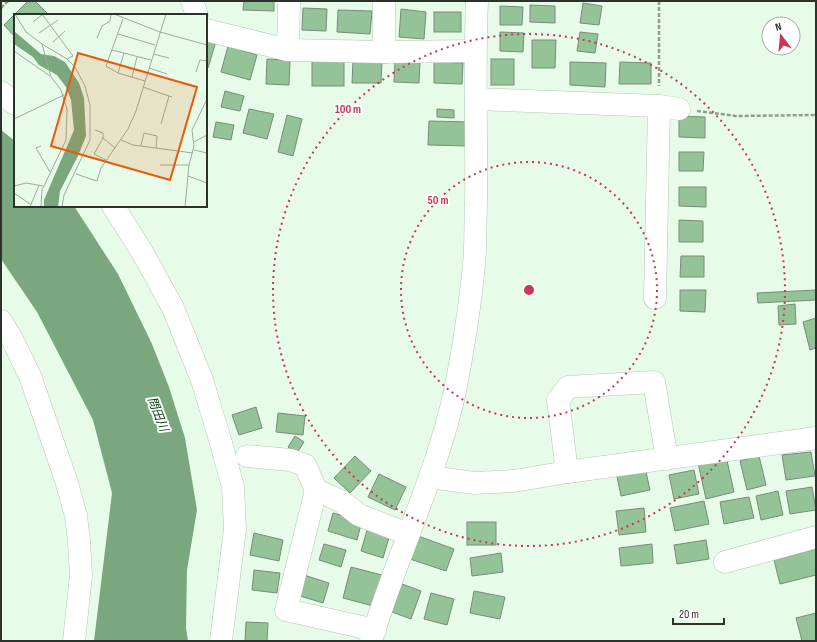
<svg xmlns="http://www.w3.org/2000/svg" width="817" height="642" font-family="'Sofia Sans Condensed','Noto Sans JP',sans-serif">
<rect width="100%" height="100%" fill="#e7fce8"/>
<polygon fill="#7aa77d" points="1,130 15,141 15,206 74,206 118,274 152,344 169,387 185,438 197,510 187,570 186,628 188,641 94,641 112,493 93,420 37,312 1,259"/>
<g fill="#95c398" stroke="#788b79">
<polygon points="28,1 35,1 49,15 15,15 15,37 4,25"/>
<polygon points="244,1 274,1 274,11 243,10"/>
<polygon points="583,3 602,6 599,25 580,23"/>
<polygon points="530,5 555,6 555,23 530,22"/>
<polygon points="500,6 523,7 522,25 500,25"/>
<polygon points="303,8 327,9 326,31 302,30"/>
<polygon points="401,9 426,12 424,39 399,37"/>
<polygon points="338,10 372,11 370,34 337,32"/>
<rect x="434" y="12" width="27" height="20"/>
<polygon points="500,32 524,33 523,52 500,51"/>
<polygon points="580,32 598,34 595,53 577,51"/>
<polygon points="206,38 216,41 208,68 206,67"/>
<polygon points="532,40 556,40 555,68 532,68"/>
<polygon points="228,46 257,55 250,80 221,72"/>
<polygon points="267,59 290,60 289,85 266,84"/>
<rect x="312" y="59" width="32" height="27"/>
<rect x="491" y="59" width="23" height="26"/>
<polygon points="353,60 382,61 381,83 352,83"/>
<polygon points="395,61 420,61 419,83 394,82"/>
<polygon points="434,62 463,63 462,84 434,83"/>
<polygon points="570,62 606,63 605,87 570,85"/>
<polygon points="620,62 651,63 651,84 619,84"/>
<polygon points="225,91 244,96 240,111 221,107"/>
<polygon points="249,109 274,114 267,139 243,133"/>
<polygon points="437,109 454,110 454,118 437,117"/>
<polygon points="287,115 302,119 293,156 278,152"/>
<polygon points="679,116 705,117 705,138 679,137"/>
<polygon points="429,121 470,122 470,146 428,145"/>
<polygon points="216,122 234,125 231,140 213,137"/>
<polygon points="679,152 704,152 703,171 679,171"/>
<polygon points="679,187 706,187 706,207 679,206"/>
<polygon points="679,220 703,221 703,242 679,242"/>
<polygon points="681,256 704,256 704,277 680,277"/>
<polygon points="680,290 706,290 705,312 680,311"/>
<polygon points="816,290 816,300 758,303 757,293"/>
<polygon points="795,304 796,324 779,325 778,306"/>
<polygon points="816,318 816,348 810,350 803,322"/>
<polygon points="256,407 262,428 239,435 232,415"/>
<polygon points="278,413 305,416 303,435 276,432"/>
<polygon points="295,436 304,442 297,453 288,447"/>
<polygon points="811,452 815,476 786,480 782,455"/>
<polygon points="355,456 371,471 350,493 334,478"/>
<polygon points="726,456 734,492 706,499 698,463"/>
<polygon points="759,456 766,485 747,490 740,461"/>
<polygon points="645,467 650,490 621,496 616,472"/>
<polygon points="694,470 699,494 674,499 669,475"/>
<polygon points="379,474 406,487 395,510 368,497"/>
<polygon points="812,487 816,510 790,514 786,491"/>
<polygon points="778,491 783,515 761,520 756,496"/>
<polygon points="749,497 754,518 724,524 720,502"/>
<polygon points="704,501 709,524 675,531 670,508"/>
<polygon points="644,508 646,532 619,535 616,511"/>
<polygon points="333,513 362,521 357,540 328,531"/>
<rect x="467" y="522" width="29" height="23"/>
<polygon points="368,527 390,534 383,558 361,551"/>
<polygon points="254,533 283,540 279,561 250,555"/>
<polygon points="418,536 454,549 446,571 410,559"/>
<polygon points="706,540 709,559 677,564 674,545"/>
<polygon points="324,544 346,550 341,567 319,560"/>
<polygon points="652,544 653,563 621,566 619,548"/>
<polygon points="815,549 816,555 816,575 780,584 774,560"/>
<polygon points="501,553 503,572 472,576 470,558"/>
<polygon points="351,567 382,575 373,606 343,598"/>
<polygon points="254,570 280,573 277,593 252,590"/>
<polygon points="304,575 329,583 323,603 297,595"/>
<polygon points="402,584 421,591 411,619 392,612"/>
<polygon points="474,591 505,597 500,619 470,613"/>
<polygon points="431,593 454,599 447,625 424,619"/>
<polygon points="816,613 816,641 802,641 796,618"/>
<polygon points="246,622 268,623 267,641 245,641"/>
</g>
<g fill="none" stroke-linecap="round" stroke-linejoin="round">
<defs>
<g id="minor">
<polyline points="192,1 197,15"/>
<polyline points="206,30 288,50 384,52 475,51"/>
<polyline points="288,50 289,1"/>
<polyline points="384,52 384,1"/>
<polyline points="1,92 15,104"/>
<polyline points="476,99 659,106 679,109"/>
<polyline points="113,206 141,250 173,308 202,380 221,443 233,487 235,529 221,641"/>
<polyline points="655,298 659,106"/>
<polyline points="1,321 13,341 30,376 66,480 76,516 79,541 81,575 74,641"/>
<polyline points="247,456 290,460 305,465 316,490 341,501 359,515 408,534"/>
<polyline points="567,472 558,400 568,387 654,382 667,459"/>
<polyline points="430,477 474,483 514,481 567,472 816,438"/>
<polyline points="316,490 286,610 375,630"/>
<polyline points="725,562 816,537"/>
<path d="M 371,641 C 396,557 436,478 455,391 C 463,350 470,307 474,264 C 476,245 475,225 476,205 C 477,137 474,69 477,1"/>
</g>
</defs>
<use href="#minor" stroke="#b4c7b4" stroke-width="23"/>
<g stroke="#909e90" stroke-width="2.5" stroke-dasharray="4 2" stroke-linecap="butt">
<polyline points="659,1 659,86"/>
<polyline points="1,8 8,1"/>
<polyline points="697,111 736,116 816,115"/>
</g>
<use href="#minor" stroke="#fff" stroke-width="22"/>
</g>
<g fill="none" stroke="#c73756" stroke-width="2" stroke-dasharray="2 4">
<circle cx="529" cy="290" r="128"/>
<circle cx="529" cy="290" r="256"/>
</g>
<g text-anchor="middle" stroke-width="4" stroke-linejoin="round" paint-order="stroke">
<g font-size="12" font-style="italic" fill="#0f4017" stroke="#fff">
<text transform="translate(158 414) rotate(69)" y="4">問田川</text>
</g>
</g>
<g transform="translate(14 14)">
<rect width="193" height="193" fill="#e7fce8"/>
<path d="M 0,17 L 27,40 L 40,42 L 51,48 L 65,69 L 70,84 L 72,122 L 64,142 L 46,177 L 44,193 L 30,193 L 30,186 L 60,116 L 57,86 L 52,73 L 43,61 L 25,51 L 19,43 L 0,30 Z" fill="#7aa77d"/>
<path fill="none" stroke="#9cab9c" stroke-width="1" d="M 1,0 L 12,18 L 28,30 L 37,63 L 47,76 L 53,95 L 52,126 L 28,176 L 27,193M 28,0 L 59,42 L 53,45M 100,0 L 146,18 L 193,31M 109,5 L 92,52 L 104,59 L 131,67M 19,8 L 29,0M 25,19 L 44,6M 104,20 L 141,31M 83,24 L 88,12 L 96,7 L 97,0M 39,28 L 51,17M 28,30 L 53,45 L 61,53 L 71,72 L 76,91 L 76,126 L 50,181 L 48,193M 98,36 L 137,46M 0,37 L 36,62M 139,40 L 155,44M 135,54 L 153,60M 182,58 L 186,46 L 193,47M 104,59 L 110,39M 118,63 L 123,43M 129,73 L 158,83M 0,105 L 50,81M 147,110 L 155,82M 81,116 L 89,119 L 89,124 L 101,134M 89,124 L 80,140 L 92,146M 107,126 L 119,131 L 179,139M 180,128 L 193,121M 127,131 L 130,119 L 143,122 L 142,134M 27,132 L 22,134 L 36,158M 180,136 L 193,139M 146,151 L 175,151M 62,160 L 83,167 L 87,154 L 114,115 L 122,97 L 152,0M 174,162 L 193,169M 0,172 L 12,169 L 29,172M 0,179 L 16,190M 16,193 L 25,171M 171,193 L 175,151 L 180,132 L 178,116 L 193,85"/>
<path fill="#e8590c" fill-opacity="0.15" stroke="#e8590c" stroke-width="2" d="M 64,39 L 183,73 L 156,166 L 37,132 Z"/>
<rect width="193" height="193" fill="none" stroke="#2b322b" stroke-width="2"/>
</g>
<circle cx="529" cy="290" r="6" fill="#c73756" stroke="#fff" stroke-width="2"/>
<g font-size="12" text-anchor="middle" font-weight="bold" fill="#c73756" stroke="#fff" stroke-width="4" stroke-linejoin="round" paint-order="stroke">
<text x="348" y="113">100 m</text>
<text x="438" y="204">50 m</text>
</g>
<rect width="817" height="642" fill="none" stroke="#2b322b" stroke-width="4"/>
<g transform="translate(781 36) rotate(344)"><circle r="19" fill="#ffffff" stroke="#aaadaa"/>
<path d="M0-3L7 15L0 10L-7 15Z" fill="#c73756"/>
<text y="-6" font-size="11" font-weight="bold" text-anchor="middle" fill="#2b322b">N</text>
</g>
<path d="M673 618v6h51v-6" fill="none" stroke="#2b322b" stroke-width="2"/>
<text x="679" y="618" font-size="12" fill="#2b322b" stroke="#ffffff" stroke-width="3" paint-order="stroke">20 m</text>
</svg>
